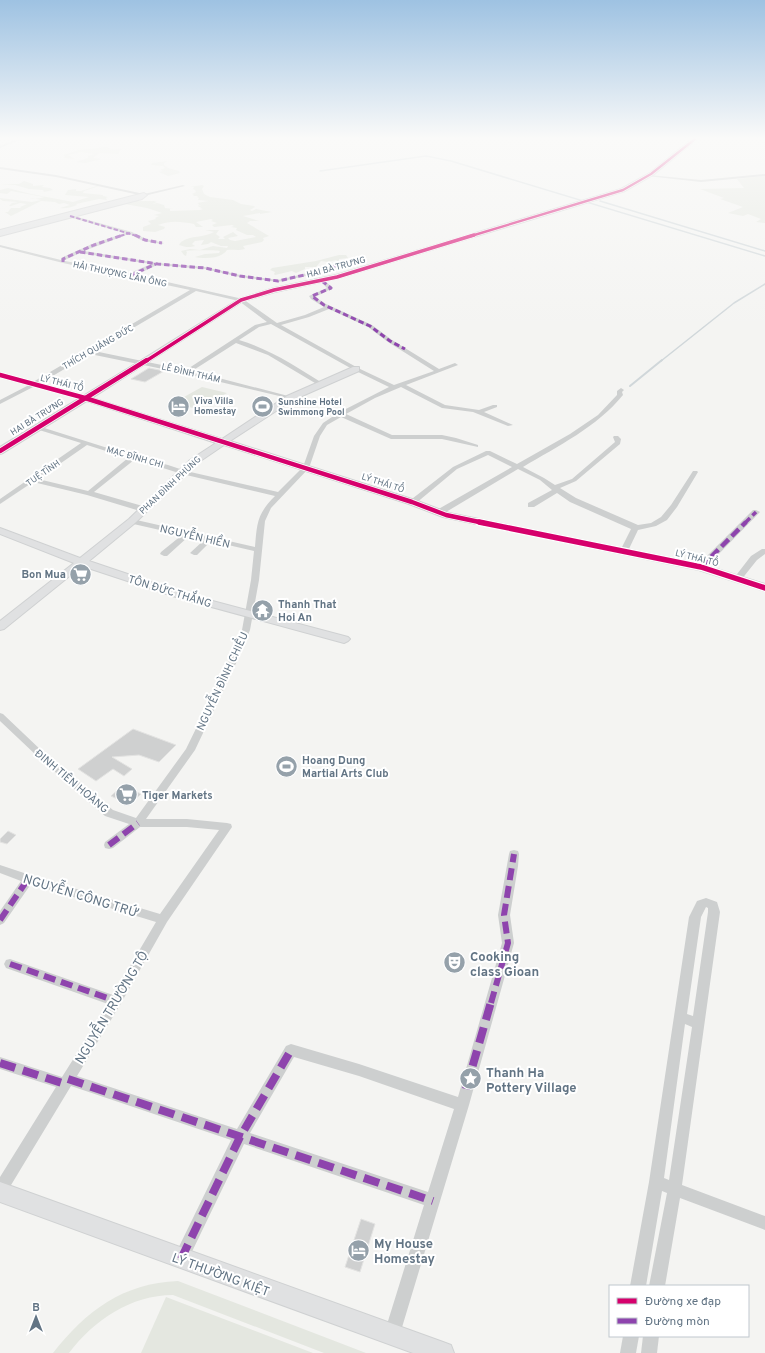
<svg xmlns="http://www.w3.org/2000/svg" width="765" height="1353" font-family="Overpass,sans-serif">
<rect width="100%" height="100%" fill="#f4f4f2"/>
<g fill="#e4e7e0">
<polygon points="107,147 111,149 109,150 121,149 118,154 100,153 93,158 102,159 85,163 76,162 88,158 88,156 94,154 81,152 68,155 75,159 64,158 65,156 63,155 79,150"/>
<polygon points="168,161 164,163 164,165 168,168 179,171 180,173 168,176 159,172 163,171 160,170 165,168 163,166 151,165 152,163"/>
<polygon points="765,176 765,223 756,222 761,219 748,214 743,216 728,213 743,207 720,199 724,198 700,189 744,188 737,179"/>
<polygon points="24,181 33,184 33,186 44,185 42,187 50,188 53,190 44,192 43,190 29,189 15,185 0,184 19,184"/>
<path d="M 100,185 L 102,185 L 84,191 L 83,193 L 103,195 L 103,196 L 108,197 L 106,198 L 107,200 L 99,199 L 76,204 L 77,205 C 72,207 66,209 60,208 L 70,205 L 64,203 L 59,204 L 55,202 L 41,201 L 11,216 L 5,212 L 8,212 L 11,208 L 21,208 L 20,207 L 27,204 L 20,203 L 11,206 L 9,206 L 12,203 L 18,202 L 3,201 L 0,199 L 0,198 L 32,202 L 41,200 L 33,198 L 26,200 C 32,197 38,200 44,197 L 11,191 L 7,194 L 0,193 L 0,190 L 8,188 L 31,194 L 73,202 L 89,197 L 65,195 L 68,190 L 76,189 L 76,191 L 81,191 Z"/>
<path d="M 202,185 L 204,186 L 202,189 L 204,194 L 210,197 L 233,200 L 241,204 L 254,206 L 255,207 L 250,210 L 252,211 L 256,209 L 272,212 L 260,214 L 260,213 L 243,216 L 259,221 L 250,221 L 247,223 L 269,236 L 263,238 L 264,240 L 262,242 L 243,246 L 245,249 C 237,251 233,249 227,250 C 221,259 204,259 195,257 L 205,254 L 219,253 L 220,251 C 216,250 189,250 186,251 L 187,252 L 186,256 L 184,255 L 181,251 L 190,249 L 200,250 L 213,246 L 227,248 L 228,246 L 221,246 L 211,242 L 208,244 L 201,245 L 204,240 L 195,241 L 192,244 L 195,246 C 189,248 185,247 179,245 L 181,242 C 191,235 204,238 214,232 L 205,230 L 219,230 L 216,234 L 220,237 L 218,239 L 225,239 L 223,237 L 233,232 L 238,236 L 228,238 L 230,240 L 235,241 L 256,237 L 253,235 L 247,235 L 236,230 L 237,228 L 231,227 L 234,226 L 232,225 L 214,227 L 212,225 L 217,223 L 211,221 L 213,220 L 211,219 L 196,222 L 203,227 L 196,227 L 194,224 C 181,222 172,220 158,225 L 165,227 L 164,229 L 155,232 L 143,231 L 143,227 L 151,224 L 148,221 L 156,219 L 155,218 L 159,216 L 154,215 L 162,213 L 147,208 L 125,204 L 134,201 L 154,201 L 157,202 L 152,204 L 157,203 L 164,205 L 165,208 L 173,209 L 170,209 L 170,211 L 200,210 L 203,209 L 200,208 L 201,207 L 198,207 L 201,205 L 198,206 L 199,204 L 197,203 L 208,201 L 198,200 L 199,198 L 197,197 L 198,196 L 193,196 L 194,195 L 192,194 L 196,192 L 195,190 L 193,189 L 194,187 L 190,187 Z"/>
<polygon points="339,255 346,255 348,258 339,259 339,262 336,260 328,262 321,261 316,267 305,267 305,269 296,273 292,271 275,275 274,274 275,272 270,270 272,268 316,261"/>
<polygon points="202,387 227,393 197,409 173,403"/>
<path d="M 178,1281 L 366,1353 L 324,1353 L 173,1295 C 131,1295 94,1320 69,1353 L 53,1353 C 86,1311 123,1283 178,1281 Z"/>
<polygon points="166,1297 313,1353 141,1353"/>
</g>
<g fill="none" stroke-linecap="round" stroke-linejoin="round">
<g stroke="#d0d7da" stroke-width="1.5">
<polyline points="320,171 426,156 451,161 765,256"/>
<polyline points="600,201 765,251"/>
<polyline points="661,361 734,303 765,284"/>
</g>
<polyline stroke="#d0d7da" stroke-width="2" points="630,386 662,360"/>
</g>
<g fill="#cfd0d0" stroke="#e3e3e2">
<polygon points="149,368 164,371 145,382 131,379"/>
<polygon points="133,729 176,745 159,762 139,755 112,757 132,769 124,776 113,769 96,781 78,769"/>
<polygon points="123,785 141,794 130,805 111,796"/>
<polygon points="8,831 16,835 7,844 0,842 0,839"/>
<polygon points="361,1219 375,1224 360,1272 345,1267"/>
</g>
<g fill="none" stroke-linecap="round" stroke-linejoin="round">
<defs>
<g id="secondary">
<polygon points="692,139 697,139 653,175 625,191 339,278 275,292 243,301 92,398 222,439 287,396 353,367 359,367 359,371 293,400 230,441 415,500 449,513 701,564 765,584 765,591 699,570 443,517 409,504 224,445 196,464 135,523 89,561 190,595 348,637 350,639 348,641 344,643 182,599 82,566 4,629 0,630 0,621 74,563 0,534 0,528 80,558 129,519 190,460 216,443 87,401 3,453 0,454 0,447 140,361 239,299 274,288 336,275 621,189 650,173"/>
<polygon points="144,193 147,195 142,199 0,236 0,230"/>
<polygon points="0,1182 443,1342 451,1345 454,1353 413,1353 0,1202"/>
</g>
</defs>
<use href="#secondary" stroke="#cfd1d2" stroke-width="2"/>
<g fill="#cdcfcf" fill-rule="evenodd">
<polygon points="17,139 22,139 0,148 0,146"/>
<polygon points="0,167 56,175 144,194 183,185 185,186 144,196 56,177 0,169"/>
<polygon points="765,174 765,176 701,182 647,176 649,175 701,180"/>
<path d="M 70,215 L 132,232 L 146,239 L 164,243 L 162,244 L 143,241 L 129,234 L 84,251 L 158,263 L 205,267 L 240,275 L 278,280 L 312,272 L 364,256 L 364,258 L 315,274 L 278,282 L 240,277 L 205,269 L 157,265 L 136,275 L 243,299 L 277,323 L 305,315 L 324,307 L 311,299 L 309,296 L 327,288 L 320,281 L 324,280 L 333,288 L 315,297 L 326,304 L 372,325 L 392,340 L 439,369 L 455,363 L 458,365 L 406,385 L 445,405 L 479,410 L 493,405 L 497,405 L 497,407 L 484,412 L 513,425 L 508,426 L 473,412 L 442,408 L 401,387 L 375,398 L 346,414 L 392,435 L 442,435 L 456,438 L 478,445 L 478,447 L 442,439 L 391,439 L 341,417 L 327,425 L 320,436 L 309,468 L 271,508 L 265,521 L 259,580 L 250,630 L 238,659 L 195,750 L 146,819 L 187,819 L 227,823 L 231,824 L 232,827 L 167,922 L 120,1005 L 77,1076 L 237,1129 L 286,1046 L 291,1044 L 359,1064 L 458,1097 L 502,943 L 498,915 L 509,854 L 510,851 L 514,850 L 518,851 L 519,854 L 518,866 L 510,915 L 514,943 L 469,1105 L 400,1334 L 398,1340 L 392,1342 L 386,1340 L 384,1334 L 424,1205 L 244,1144 L 186,1264 L 181,1267 L 176,1264 L 173,1259 L 231,1140 L 71,1086 L 5,1195 L 0,1197 L 0,1177 L 56,1087 L 0,1069 L 0,1057 L 62,1077 L 108,1004 L 6,968 L 4,964 L 6,960 L 10,959 L 113,995 L 156,922 L 31,884 L 4,923 L 0,925 L 0,911 L 21,881 L 0,873 L 0,865 L 30,875 L 160,914 L 219,830 L 187,827 L 140,827 L 113,848 L 109,849 L 105,848 L 104,845 L 105,842 L 129,824 L 105,816 L 37,756 L 0,721 L 0,713 L 3,714 L 43,752 L 113,810 L 136,818 L 186,749 L 230,659 L 242,630 L 251,580 L 254,551 L 211,541 L 197,555 L 194,555 L 190,553 L 204,540 L 189,536 L 167,556 L 164,556 L 160,554 L 161,552 L 182,535 L 129,523 L 128,521 L 132,519 L 255,547 C 257,523 257,514 275,496 L 182,474 L 163,468 L 134,460 L 94,492 L 146,507 L 146,511 L 140,511 L 87,495 L 33,482 L 0,504 L 0,499 L 81,443 L 36,429 L 35,428 L 38,426 L 136,457 L 168,465 L 186,471 L 278,492 L 303,467 L 314,436 L 323,423 L 338,413 L 389,387 L 354,370 L 271,324 L 259,327 L 239,340 C 270,349 297,367 324,384 L 324,386 L 320,386 L 268,355 L 236,343 L 192,371 L 292,397 L 292,399 L 187,374 L 90,354 L 39,384 L 87,397 L 87,399 L 35,386 L 0,404 L 0,400 L 29,385 L 0,377 L 0,373 L 33,382 L 190,290 L 63,263 L 0,247 L 0,245 L 61,260 L 61,258 L 92,244 L 125,233 L 69,217 ZM 80,253 L 151,264 L 130,273 L 65,261 L 65,260 ZM 196,291 L 239,301 L 267,322 L 255,325 L 186,370 L 94,351 ZM 329,309 L 368,327 L 388,342 L 434,371 L 394,385 L 358,368 L 281,325 L 309,317 ZM 87,445 L 128,458 L 88,491 L 38,479 ZM 294,1057 L 359,1076 L 454,1109 L 428,1192 L 250,1133 Z"/>
<path d="M 621,388 L 624,390 L 622,392 L 623,395 C 597,427 558,446 523,467 L 544,478 L 555,485 L 572,479 L 615,442 L 613,437 L 614,436 L 618,436 L 621,439 L 620,444 L 576,481 L 560,488 L 576,498 L 638,525 L 651,523 L 661,517 L 671,505 L 693,471 L 697,471 L 698,472 L 677,507 L 667,520 L 656,526 L 638,530 L 627,553 L 624,553 L 620,551 L 631,529 L 570,502 L 557,493 L 534,507 L 528,507 L 528,503 L 552,490 L 540,480 L 518,469 L 441,515 L 435,515 L 435,511 L 512,467 L 488,455 L 457,469 L 415,504 L 409,504 L 408,502 L 453,467 L 486,451 L 490,451 L 517,464 L 570,434 L 598,415 L 617,395 L 617,391 Z"/>
<polygon points="753,510 756,510 760,512 704,569 698,569 697,567 698,565"/>
<polygon points="762,549 765,549 765,554 757,560 741,580 735,580 734,578 751,556"/>
<path d="M 706,898 L 717,902 L 720,912 L 682,1185 L 765,1216 L 765,1230 L 680,1198 L 665,1286 L 649,1286 L 667,1193 L 662,1191 L 646,1286 L 630,1286 L 649,1182 L 689,917 L 697,901 ZM 706,907 L 708,908 L 708,912 L 693,1016 L 687,1014 L 701,917 ZM 685,1024 L 692,1027 L 669,1180 L 664,1178 Z"/>
<polygon points="623,1336 639,1336 636,1353 620,1353"/>
<polygon points="643,1336 659,1336 657,1353 641,1353"/>
</g>
<use href="#secondary" fill="#e0e1e2" fill-rule="evenodd"/>
<g stroke="#8e44ad" stroke-width="2" stroke-dasharray="4.5 2" stroke-linecap="butt">
<polyline points="70,216 137,236"/>
<polyline points="120,236 130,233"/>
</g>
<g stroke="#8e44ad" stroke-width="3" stroke-dasharray="5.5 3" stroke-linecap="butt">
<polyline points="135,235 145,240 162,243"/>
<polyline points="80,252 158,264 205,268 240,276 278,281 313,273 362,257"/>
<polyline points="63,262 63,259 94,245 123,235"/>
<polyline points="131,275 156,264"/>
<polyline points="322,281 331,288 312,296 324,305 370,326 390,341 405,349"/>
</g>
<polyline stroke="#8e44ad" stroke-width="3.5" stroke-dasharray="7 3.5" stroke-linecap="butt" points="745,523 756,512"/>
<polyline stroke="#8e44ad" stroke-width="4.5" stroke-dasharray="10 4.5" stroke-linecap="butt" points="701,567 746,522"/>
<g stroke="#8e44ad" stroke-width="6" stroke-dasharray="12 6" stroke-linecap="butt">
<polyline points="109,845 138,823"/>
<polyline points="0,920 28,879"/>
<polyline points="10,964 116,1001"/>
<polyline points="491,1003 508,943 504,915 514,854"/>
</g>
<g stroke="#8e44ad" stroke-width="8" stroke-dasharray="16 8" stroke-linecap="butt">
<polyline points="0,1063 65,1084"/>
<polyline points="68,1079 433,1201"/>
<polyline points="466,1089 491,1002"/>
<polyline points="181,1259 240,1137 291,1050"/>
</g>
<defs>
<polyline id="cycleway-far3" points="471,236 623,190 651,174 695,139"/>
<polyline id="cycleway-far2" points="146,361 241,300 274,290 337,277 474,235"/>
<g id="cycleway-far1">
<polyline points="0,375 85,398 412,502 446,515 484,523"/>
<polyline points="0,451 147,360"/>
</g>
<polyline id="cycleway" points="479,522 701,567 765,588"/>
</defs>
<use href="#cycleway-far3" stroke="#fff" stroke-width="3.5"/>
<use href="#cycleway-far2" stroke="#fff" stroke-width="5"/>
<use href="#cycleway-far1" stroke="#fff" stroke-width="6"/>
<use href="#cycleway" stroke="#fff" stroke-width="8"/>
<use href="#cycleway-far3" stroke="#d6006c" stroke-width="2.5"/>
<use href="#cycleway-far2" stroke="#d6006c" stroke-width="3.5"/>
<use href="#cycleway-far1" stroke="#d6006c" stroke-width="4.5"/>
<use href="#cycleway" stroke="#d6006c" stroke-width="5.5"/>
</g>
<linearGradient id="sky" x2="0" y2="1"><stop stop-color="#9ec2e2"/><stop offset="0.42" stop-color="#fafaf9"/><stop offset="1" stop-color="#fafaf9" stop-opacity="0"/></linearGradient>
<rect width="765" height="329" fill="url(#sky)"/>
<defs>
<symbol id="hotel-disc" viewBox="-11 -11 22 22"><circle r="9.5" fill="#95a1aa" stroke="#fff"/><path d="M-6-4.5h1.5V1H6V5H4.5V3h-9V5H-6ZM-4 0a1.8 1.8 0 1 1 3.6 0ZM.5 0V-2.5h3Q6-2.5 6 0Z" fill="#fff"/></symbol>
<symbol id="stadium-disc" viewBox="-11 -11 22 22"><circle r="9.5" fill="#95a1aa" stroke="#fff"/><path d="M0-5a6.5 5 0 1 0 0 10a6.5 5 0 1 0 0-10ZM-3.5-1.8h7v3.6h-7Z" fill="#fff"/></symbol>
<symbol id="supermarket-disc" viewBox="-11 -11 22 22"><circle r="9.5" fill="#95a1aa" stroke="#fff"/><path d="M-6-5.5h2.5l.6 2H6L4.5 2H-2.5L-4.4-4H-6ZM-1.5 3.2a1.3 1.3 0 1 0 .1 0ZM3 3.2a1.3 1.3 0 1 0 .1 0Z" fill="#fff"/></symbol>
<symbol id="temple-disc" viewBox="-11 -11 22 22"><circle r="9.5" fill="#95a1aa" stroke="#fff"/><path d="M0-6L5-2H3V0L6.5 2.5H4V6H1.5V3h-3V6H-4V2.5H-6.5L-3 0V-2H-5Z" fill="#fff"/></symbol>
<symbol id="theatre-disc" viewBox="-11 -11 22 22"><circle r="9.5" fill="#95a1aa" stroke="#fff"/><path d="M-5-5.5Q0-4 5-5.5V0Q5 5 0 6Q-5 5-5 0ZM-3.3-2.5H-1v1.5H-3.3ZM1-2.5H3.3v1.5H1ZM-2.8 1Q0 5.5 2.8 1Z" fill="#fff"/></symbol>
<symbol id="sight-disc" viewBox="-11 -11 22 22"><circle r="9.5" fill="#95a1aa" stroke="#fff"/><path d="M0-6L1.8-2.2L6-1.7L2.9 1.2L3.7 5.4L0 3.3L-3.7 5.4L-2.9 1.2L-6-1.7L-1.8-2.2Z" fill="#fff"/></symbol>
</defs>
<g fill-rule="evenodd">
<use href="#hotel-disc" x="166" y="394" width="25" height="25"/>
<use href="#stadium-disc" x="250" y="394" width="25" height="25"/>
<use href="#supermarket-disc" x="68" y="562" width="25" height="25"/>
<use href="#temple-disc" x="250" y="598" width="25" height="25"/>
<use href="#stadium-disc" x="274" y="754" width="25" height="25"/>
<use href="#supermarket-disc" x="114" y="782" width="25" height="25"/>
<use href="#theatre-disc" x="442" y="950" width="25" height="25"/>
<use href="#sight-disc" x="458" y="1066" width="25" height="25"/>
<use href="#hotel-disc" x="346" y="1238" width="25" height="25"/>
</g>
<g text-anchor="middle" stroke-width="4" stroke-linejoin="round" paint-order="stroke">
<g font-size="9" fill="#627484" stroke="#fff">
<text transform="translate(336 267) rotate(-15)" y="3">HAI BÀ TRƯNG</text>
<text transform="translate(120 274) rotate(12)" y="3">HẢI THƯỢNG LÃN ÔNG</text>
<text transform="translate(98 347) rotate(-30)" y="3">THÍCH QUẢNG ĐỨC</text>
<text transform="translate(191 373) rotate(13)" y="3">LÊ ĐÌNH THÁM</text>
<text transform="translate(62 383) rotate(14)" y="3">LÝ THÁI TỔ</text>
<text transform="translate(37 417) rotate(-32)" y="3">HAI BÀ TRƯNG</text>
<text transform="translate(135 457) rotate(16)" y="3">MẠC ĐĨNH CHI</text>
<text transform="translate(43 473) rotate(-35)" y="3">TUỆ TĨNH</text>
<text transform="translate(383 483) rotate(18)" y="3">LÝ THÁI TỔ</text>
<text transform="translate(170 485) rotate(-43)" y="3">PHAN ĐÌNH PHÙNG</text>
<text transform="translate(697 558) rotate(14)" y="3">LÝ THÁI TỔ</text>
</g>
<g font-size="9" font-weight="bold" fill="#627484" stroke="#fff" text-anchor="start">
<text x="194" y="404">Viva Villa<tspan x="194" dy="10">Homestay</tspan></text>
<text x="278" y="405">Sunshine Hotel<tspan x="278" dy="10">Swimmong Pool</tspan></text>
</g>
<g font-size="11" fill="#627484" stroke="#fff">
<text transform="translate(195 536) rotate(13)" y="4">NGUYỄN HIỀN</text>
<text transform="translate(170 591) rotate(17)" y="4">TÔN ĐỨC THẮNG</text>
<text transform="translate(222 681) rotate(-65)" y="4">NGUYỄN ĐÌNH CHIỂU</text>
<text transform="translate(72 781) rotate(40)" y="4">ĐINH TIÊN HOÀNG</text>
</g>
<g font-size="11" font-weight="bold" fill="#627484" stroke="#fff" text-anchor="start">
<text x="66" y="578" text-anchor="end">Bon Mua</text>
<text x="278" y="608">Thanh That<tspan x="278" dy="13">Hoi An</tspan></text>
<text x="302" y="764">Hoang Dung<tspan x="302" dy="13">Martial Arts Club</tspan></text>
<text x="142" y="799">Tiger Markets</text>
</g>
<g font-size="13" fill="#627484" stroke="#fff">
<text transform="translate(81 895) rotate(17)" y="5">NGUYỄN CÔNG TRỨ</text>
<text transform="translate(111 1007) rotate(-59)" y="5">NGUYỄN TRƯỜNG TỘ</text>
<text transform="translate(221 1274) rotate(20)" y="5">LÝ THƯỜNG KIỆT</text>
</g>
<g font-size="13" font-weight="bold" fill="#627484" stroke="#fff" text-anchor="start">
<text x="470" y="961">Cooking<tspan x="470" dy="15">class Gioan</tspan></text>
<text x="486" y="1077">Thanh Ha<tspan x="486" dy="15">Pottery Village</tspan></text>
<text x="374" y="1248">My House<tspan x="374" dy="15">Homestay</tspan></text>
</g>
</g>
<rect x="609" y="1285" width="140" height="52" fill="#ffffff" stroke="#c0c7ce"/>
<rect x="617" y="1298" width="20" height="6" fill="#d6006c" stroke="#c0c7ce"/>
<text x="645" y="1305" font-size="12" fill="#627484">Đường xe đạp</text>
<rect x="617" y="1318" width="20" height="6" fill="#8e44ad" stroke="#c0c7ce"/>
<text x="645" y="1325" font-size="12" fill="#627484">Đường mòn</text>
<g transform="translate(36 1317)" stroke="#ffffff" stroke-width="3" paint-order="stroke">
<path d="M0-3L7 15L0 10L-7 15Z" fill="#627484"/>
<text y="-6" font-size="11" font-weight="bold" text-anchor="middle" fill="#627484">B</text>
</g>
</svg>
